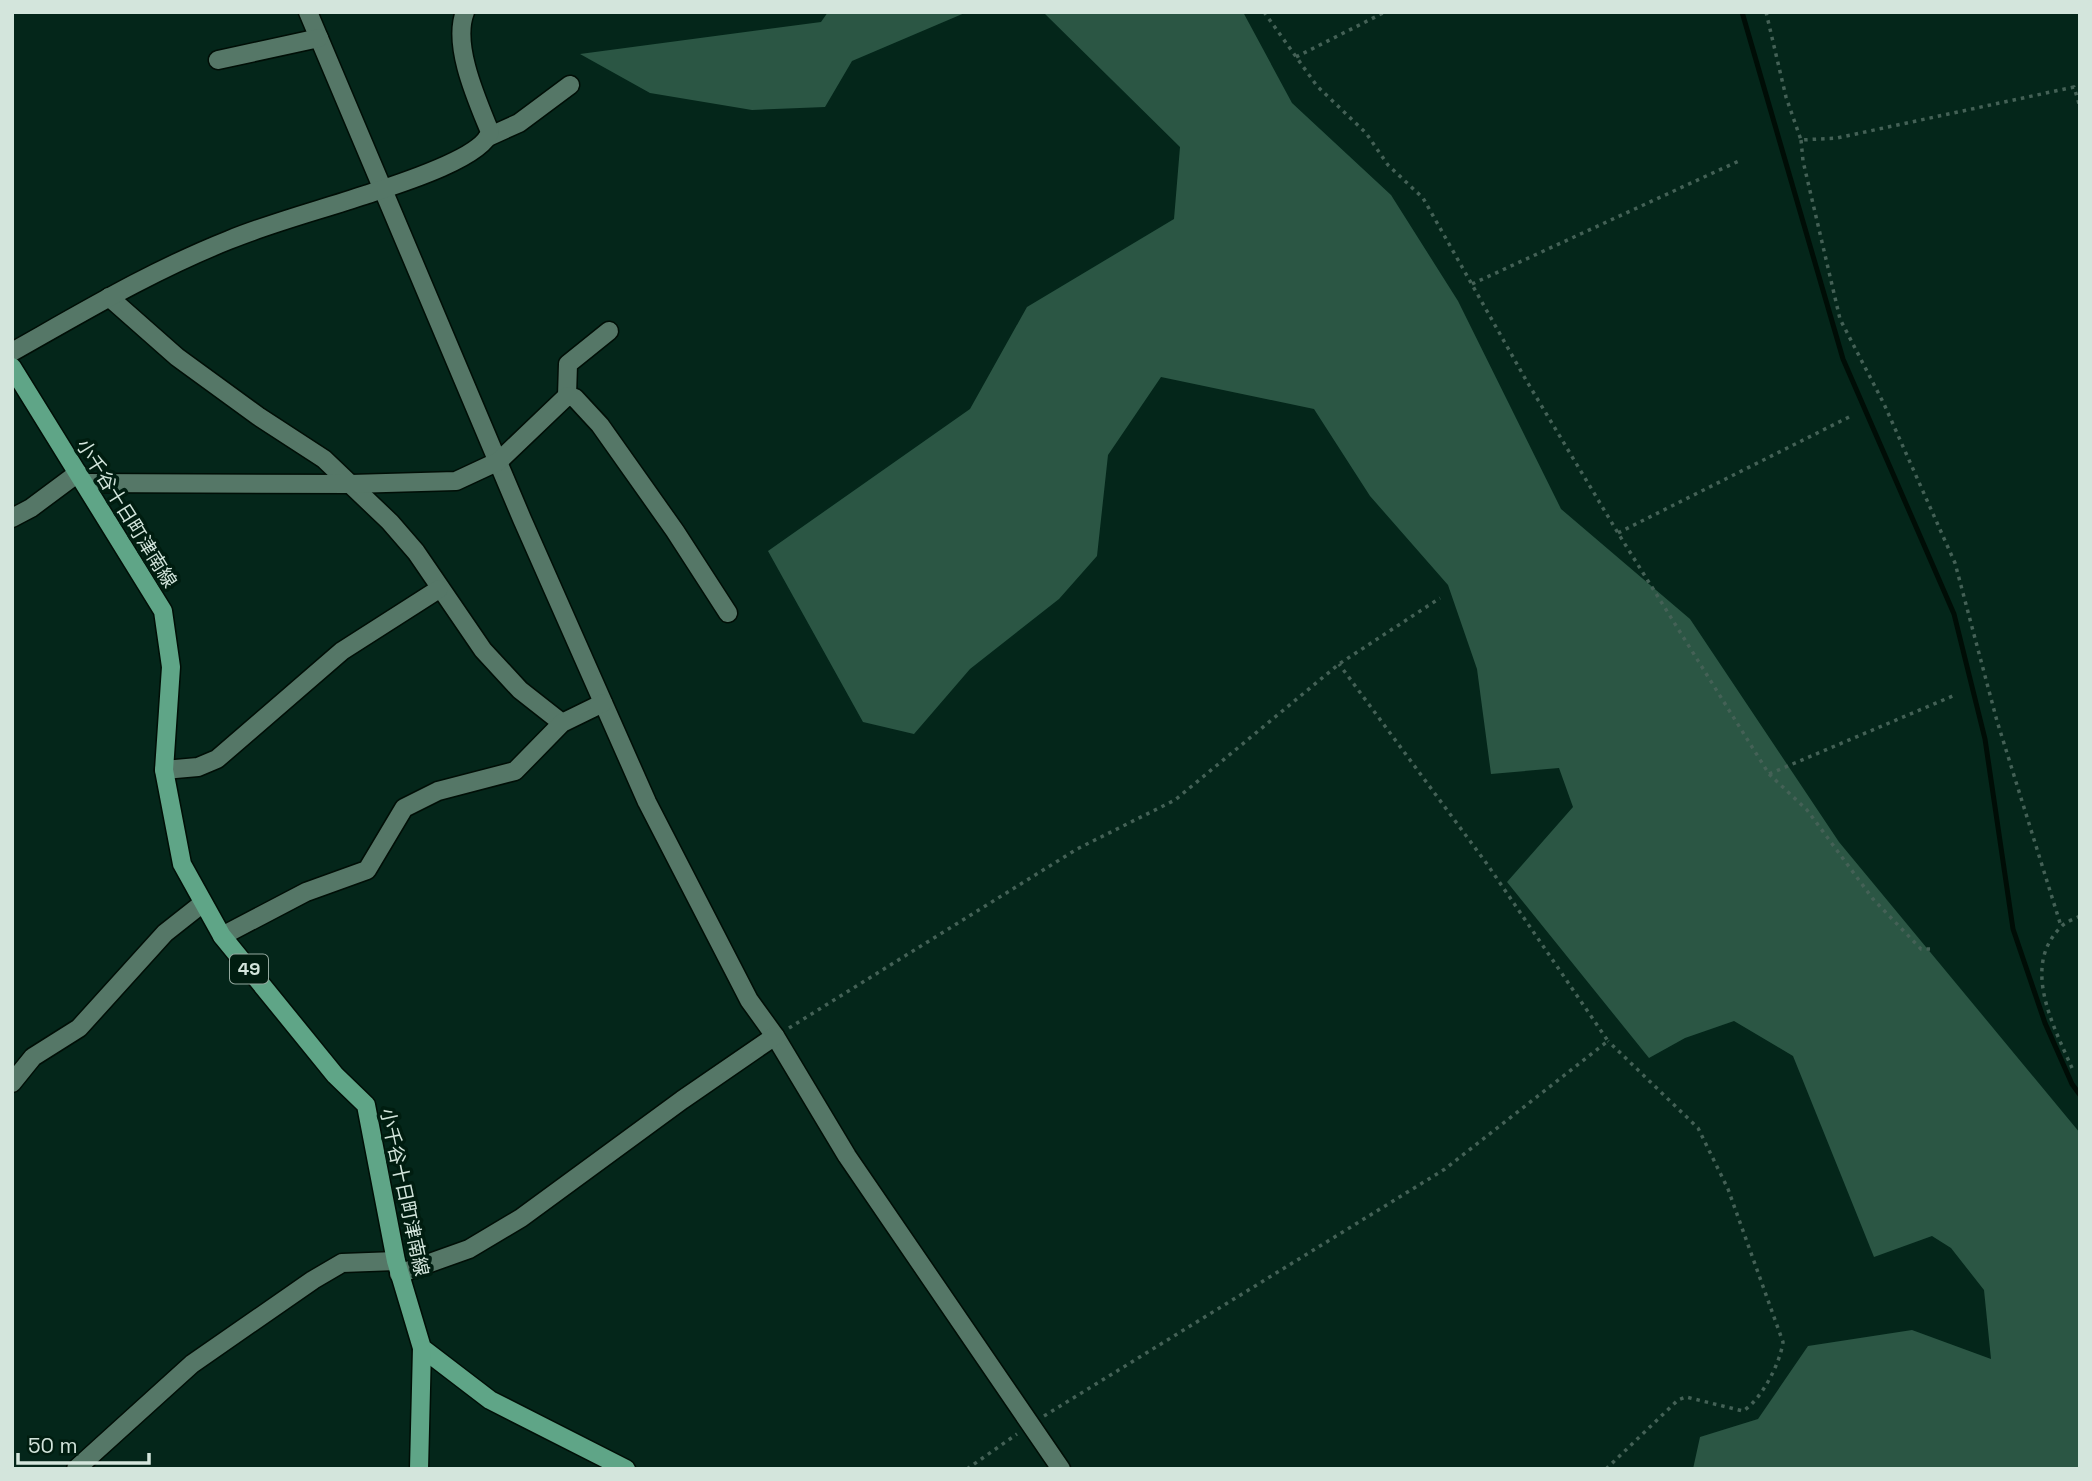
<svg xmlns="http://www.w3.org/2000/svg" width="2092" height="1481" font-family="'Space Grotesk','Noto Sans JP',sans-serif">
<rect width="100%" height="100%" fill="#04261a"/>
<g fill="#2b5644">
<polygon points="828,12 967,12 852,61 825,107 752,110 650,93 580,54 821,22"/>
<polygon points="1043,12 1243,12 1292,103 1391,195 1458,301 1561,509 1690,619 1839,842 2080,1133 2080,1469 1693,1469 1700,1437 1758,1419 1808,1346 1912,1330 1991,1359 1984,1290 1951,1248 1932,1236 1874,1257 1793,1056 1734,1021 1685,1038 1649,1058 1507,882 1573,807 1559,768 1491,774 1477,669 1448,585 1370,496 1314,409 1161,377 1108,455 1097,556 1059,599 970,669 914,734 863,722 768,551 970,409 1027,307 1174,219 1180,147"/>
</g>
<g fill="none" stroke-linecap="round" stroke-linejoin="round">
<polyline stroke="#000d06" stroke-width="5" points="1742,12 1843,359 1954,614 1985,739 2013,929 2045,1023 2072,1084 2080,1095"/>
<defs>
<g id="minor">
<polyline points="308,12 522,519 647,802 749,1000 775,1036 847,1156 1061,1469"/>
<polyline points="218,60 319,38"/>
<polyline points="488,137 519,123 570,85"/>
<polyline points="109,297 177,357 258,416 324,459 390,522 416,552 483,650 520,690 562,723"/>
<path d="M 12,352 C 83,312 153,270 229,240 C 273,222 320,210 365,195 C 392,186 482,159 490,132 C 477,100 452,45 465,12"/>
<polyline points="567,396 568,364 609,331"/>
<polyline points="85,483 351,484 456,481 499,461 567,396 575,398 600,425 675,531 728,613"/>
<polyline points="12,518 31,508 78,473"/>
<polyline points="164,770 198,767 217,759 342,651 439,589"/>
<polyline points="222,936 306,892 367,870 404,808 438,791 515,771 562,723 603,703"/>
<polyline points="12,1083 33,1057 79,1028 165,933 203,903"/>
<polyline points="399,1274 469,1249 521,1218 682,1100 775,1036"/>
<polyline points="76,1469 192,1364 313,1280 342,1263 396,1261"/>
</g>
<g id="major">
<polyline points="12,367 163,611 171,667 164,770 182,864 222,936 335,1075 366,1105 396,1261 422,1348 490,1400 626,1469"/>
<polyline points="419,1469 422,1348"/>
</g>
</defs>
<use href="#minor" stroke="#000e06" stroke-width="21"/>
<use href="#major" stroke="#000e06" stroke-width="21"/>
<g stroke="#446156" stroke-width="3.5" stroke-dasharray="3.5 5" stroke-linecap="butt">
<polyline points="1264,12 1317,86 1366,133 1388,165 1423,198 1526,380 1618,533 1769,774 1955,695"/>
<polyline points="1766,12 1786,97 1801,140 1837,138 2074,87 2080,107"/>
<polyline points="1296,57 1385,12"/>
<polyline points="1801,140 1803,161 1840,319 1884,404 1955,563 1997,721 2061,926"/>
<polyline points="1472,284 1741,160"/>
<polyline points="1618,533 1849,417"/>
<polyline points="1769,774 1807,810 1873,899 1921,949 1935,949"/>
<polyline points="789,1028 1077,849 1175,800 1339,664 1440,598"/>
<path d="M 2072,1068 C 2053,1025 2021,966 2061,927 C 2065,922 2074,919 2080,916"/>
<polyline points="1044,1416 1445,1169 1608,1041 1487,864 1339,664"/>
<polyline points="967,1469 1017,1434"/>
<path d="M 1606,1469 L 1678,1400 L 1686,1397 L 1743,1411 C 1761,1400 1780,1364 1783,1342 L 1728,1189 L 1698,1128 L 1608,1041"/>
</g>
<use href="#minor" stroke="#557767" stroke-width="18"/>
<use href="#major" stroke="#5fa587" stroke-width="18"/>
</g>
<g text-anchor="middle" stroke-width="7" stroke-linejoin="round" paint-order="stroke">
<rect fill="#001d10" stroke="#94a99f" stroke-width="2" x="230" y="954.5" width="38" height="29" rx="5"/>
<g font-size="18" font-weight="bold" fill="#d3e5dc">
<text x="249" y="975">49</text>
</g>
<g font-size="19" fill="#d3e5dc" stroke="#001d10">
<text transform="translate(127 513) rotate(58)" y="7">小千谷十日町津南線</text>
<text transform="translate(405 1192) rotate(78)" y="7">小千谷十日町津南線</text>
</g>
</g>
<rect width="2092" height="1481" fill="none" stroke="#d3e5dc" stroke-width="28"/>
<path d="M18 1453v10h131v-10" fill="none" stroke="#d3e5dc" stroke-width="3.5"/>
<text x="28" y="1453" font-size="21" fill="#d3e5dc" stroke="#001d10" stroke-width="5" paint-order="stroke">50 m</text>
</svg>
